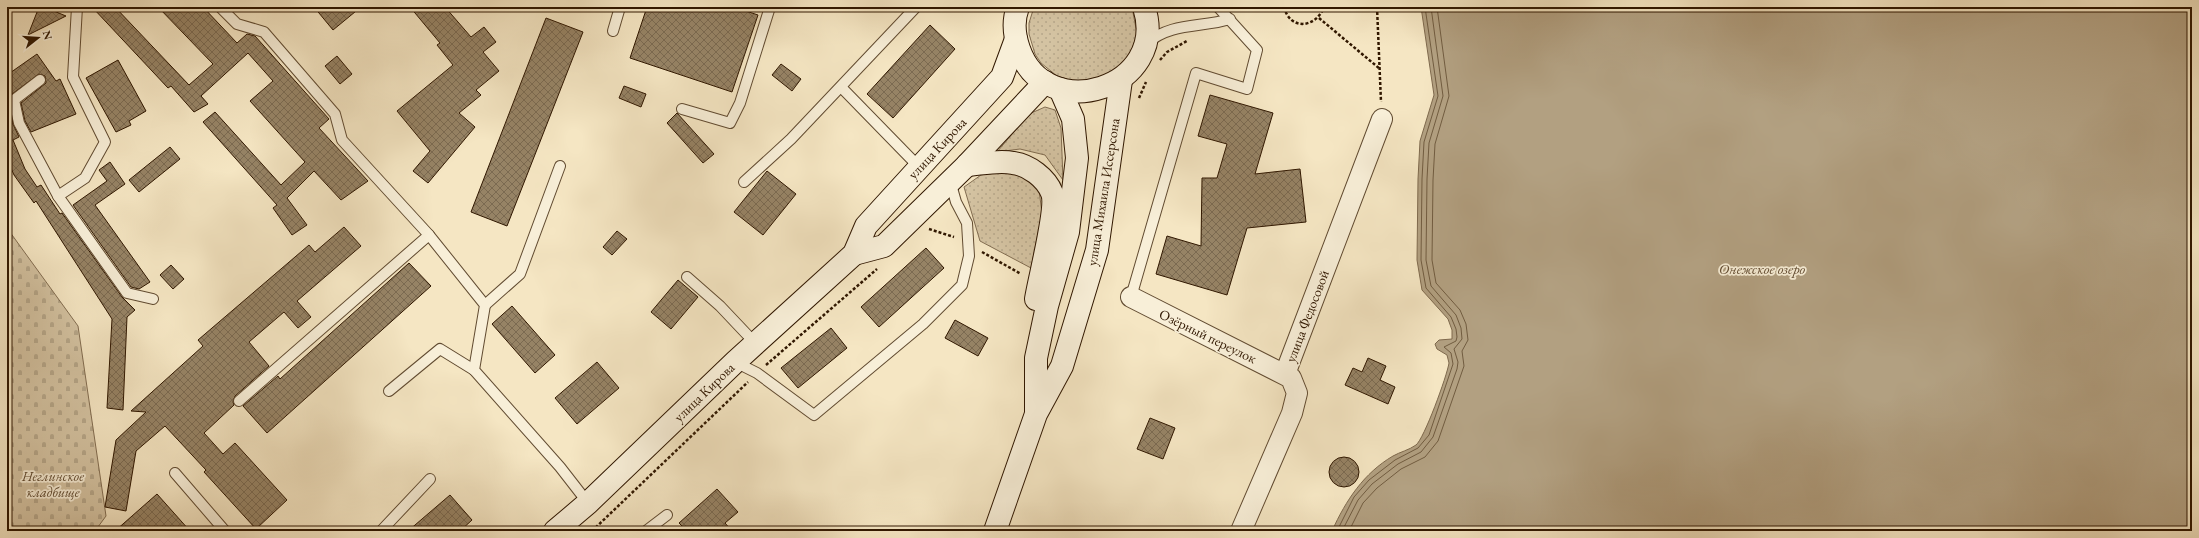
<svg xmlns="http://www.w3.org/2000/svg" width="2199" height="538" font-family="'EB Garamond',serif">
<defs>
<pattern id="grass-dots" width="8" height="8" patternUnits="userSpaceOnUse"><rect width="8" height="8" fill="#d4c3a2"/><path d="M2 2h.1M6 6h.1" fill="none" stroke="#b6a78a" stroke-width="1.8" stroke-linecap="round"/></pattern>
<pattern id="cemetery-stones" width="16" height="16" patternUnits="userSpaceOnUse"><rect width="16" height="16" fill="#d4c3a2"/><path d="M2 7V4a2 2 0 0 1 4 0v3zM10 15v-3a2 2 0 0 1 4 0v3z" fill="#b6a78a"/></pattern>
<pattern id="building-cross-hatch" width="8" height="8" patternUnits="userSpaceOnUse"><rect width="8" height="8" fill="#968365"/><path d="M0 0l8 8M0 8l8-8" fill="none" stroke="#7b6a51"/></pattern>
</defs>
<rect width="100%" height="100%" fill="#f5e6c3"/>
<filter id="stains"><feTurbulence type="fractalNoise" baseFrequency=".005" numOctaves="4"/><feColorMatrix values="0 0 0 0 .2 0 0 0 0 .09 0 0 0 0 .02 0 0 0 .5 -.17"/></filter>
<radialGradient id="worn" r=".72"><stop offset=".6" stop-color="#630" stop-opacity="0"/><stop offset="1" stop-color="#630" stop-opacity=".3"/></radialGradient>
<g fill="url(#grass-dots)" stroke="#826d51">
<polygon points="1034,7 1132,7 1137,34 1130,55 1108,77 1077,83 1057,76 1041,63 1035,54 1029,34 1029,23"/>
<polygon points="1045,107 1055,110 1061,128 1063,180 1045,155 1020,149 997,152 1029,114"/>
<polygon points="1002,170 1022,175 1039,190 1042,213 1031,268 980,241 964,187 981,175"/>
</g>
<polygon fill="url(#cemetery-stones)" stroke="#826d51" points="7,228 78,326 106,516 95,531 7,531"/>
<path fill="#b2a081" stroke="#7e694d" d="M 1421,7 L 2192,7 L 2192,531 L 1332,531 C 1346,500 1364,473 1393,456 C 1400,452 1409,450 1416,445 C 1424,439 1447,376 1449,363 L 1447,355 L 1437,349 L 1435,344 L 1439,340 L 1452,339 L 1452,330 L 1448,319 L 1422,290 L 1417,260 L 1418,179 L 1420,141 L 1434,95 Z"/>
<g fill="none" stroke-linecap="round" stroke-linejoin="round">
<g stroke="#715c40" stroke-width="1">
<polyline points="1337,531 1354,497 1369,480 1395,460 1418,448 1429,435 1453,364 1451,353 1444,347 1456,341 1457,337 1456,329 1451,317 1426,288 1421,260 1422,179 1424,142 1438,96 1425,7"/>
<polyline points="1342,531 1358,500 1372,484 1398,464 1421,452 1433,437 1457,369 1458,362 1454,349 1462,339 1461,328 1456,315 1431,286 1426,260 1427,179 1429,143 1443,96 1431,7"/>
<polyline points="1349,531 1363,503 1377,488 1401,469 1425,457 1438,441 1464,366 1462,351 1468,340 1466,324 1460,310 1436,283 1432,260 1433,180 1435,144 1449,96 1437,7"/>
</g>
</g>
<g fill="url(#building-cross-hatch)" stroke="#301700">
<polygon points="39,7 44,7 66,16 28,35"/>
<polygon points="92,7 115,7 189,85 213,64 158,7 203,7 237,43 247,34 255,36 329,119 319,128 368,181 341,200 314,171 287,198 307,225 292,235 273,208 277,205 203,122 215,112 281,185 305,162 250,101 273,81 248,53 201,96 208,104 194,112 171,86 168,88"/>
<polygon points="314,7 361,7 333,30"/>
<polygon points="410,7 445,7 471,37 484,27 496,42 483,52 499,71 476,90 481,95 459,113 475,127 428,183 413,171 430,151 397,111 453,65 437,45 440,43"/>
<polygon points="647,7 734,7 758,15 732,92 630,58"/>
<polygon points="546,18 583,32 507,226 471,212"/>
<polygon points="930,25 955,49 893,118 867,94"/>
<polygon points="37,54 56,81 60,79 76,114 31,132 25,121 21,103 46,83 45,76 39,74 8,97 13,124 19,137 13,140 25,169 37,187 41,185 60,214 62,213 122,297 135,310 127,317 123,410 107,408 112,319 36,201 34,203 14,175 7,159 7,75"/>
<polygon points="337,56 352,74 340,84 325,66"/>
<polygon points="118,60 146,111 129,121 131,125 116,132 86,78"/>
<polygon points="781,64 801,79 792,91 772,75"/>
<polygon points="624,86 646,94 641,107 619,98"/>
<polygon points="1210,95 1273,113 1255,174 1300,169 1306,222 1247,228 1227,295 1156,274 1167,236 1201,246 1202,178 1217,178 1227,144 1198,136"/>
<polygon points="677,113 714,154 703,163 667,123"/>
<polygon points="170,147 180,159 139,192 129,180"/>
<polygon points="110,162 125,184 95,205 150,282 139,289 131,287 73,205 107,181 99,170"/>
<polygon points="767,171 796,194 763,235 734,212"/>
<polygon points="344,227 361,246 297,301 311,317 298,328 284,312 249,342 269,366 235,396 233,402 234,405 204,433 223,454 235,443 287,500 256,529 204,472 206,470 165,426 136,451 126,511 105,507 116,440 146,412 131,411 203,346 198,340 309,245 315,252"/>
<polygon points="617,231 627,239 612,255 603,247"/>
<polygon points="926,248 944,268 879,327 861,307"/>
<polygon points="409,263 431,286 267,433 243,406 278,376 280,379"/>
<polygon points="171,265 184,279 173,289 160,275"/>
<polygon points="678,280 698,297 671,329 651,312"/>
<polygon points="512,306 555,355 535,373 492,324"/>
<polygon points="955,320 988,338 978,356 945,338"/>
<polygon points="831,328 847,348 798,388 781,368"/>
<polygon points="1368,358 1386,366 1380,380 1395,387 1388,404 1345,385 1353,368 1362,372"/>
<polygon points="597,362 619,388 577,424 555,398"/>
<polygon points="1150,418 1175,428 1163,459 1137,449"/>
<circle cx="1344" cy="472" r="15"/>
<polygon points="717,489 738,512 725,523 732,531 687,531 679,523"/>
<polygon points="157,494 190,531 115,531"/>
<polygon points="450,495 472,520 460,531 408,531"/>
</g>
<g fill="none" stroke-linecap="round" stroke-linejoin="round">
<defs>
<g id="lane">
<polyline points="220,7 237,24 264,32 335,114 342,140 429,235 485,305 474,370 560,467 588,503"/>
<polyline points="613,31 620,7"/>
<path d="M 1147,43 C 1172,22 1201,28 1230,19"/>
<polyline points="40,80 14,100 19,123 58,196 127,293 153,299"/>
<polyline points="841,87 919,167"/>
<polyline points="682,109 730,123 740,103 770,7"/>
<polyline points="744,182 791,139 916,7"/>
<polyline points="58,196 85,178 105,142 73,77 77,7"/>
<polyline points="687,277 720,306 755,343"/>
<polyline points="1131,297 1196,73 1247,89 1257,50 1218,7"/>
<polyline points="485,305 520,274 560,166"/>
<polyline points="735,362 757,373 814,415 923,324 962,285 969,256 967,223 956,202 950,181"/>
<polyline points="389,391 440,349 474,370"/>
<polyline points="239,401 429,235"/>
<polyline points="175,473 225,531"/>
<polyline points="381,531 430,479"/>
<polyline points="646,531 667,515"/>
</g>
<g id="street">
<polyline points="1131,297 1291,378 1297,393 1292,413 1241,531"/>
<polyline points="1285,374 1382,119"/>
</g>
<g id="secondary">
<path d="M 1018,7 C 1013,20 1014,35 1019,49 C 1046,127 1170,88 1144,7"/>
<path d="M 967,165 C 981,164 999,160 1013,163 C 1029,165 1046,178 1052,193 C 1058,208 1039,279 1036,299"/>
<polyline points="854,254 884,246 967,165 1045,82"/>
<polyline points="1036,411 1036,358 1047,306 1068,232 1077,158 1073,119 1060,89"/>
<polyline points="555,531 588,503 735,362 854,254 866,226 1002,77 1016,39"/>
<polyline points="995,531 1036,414 1062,366 1097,250 1121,80"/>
</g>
</defs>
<use href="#lane" stroke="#614b31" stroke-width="12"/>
<use href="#street" stroke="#614b31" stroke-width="22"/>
<use href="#secondary" stroke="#301700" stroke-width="24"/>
<g stroke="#301700" stroke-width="2.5" stroke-dasharray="3 2" stroke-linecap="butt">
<path d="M 1284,7 C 1290,31 1316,28 1324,7"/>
<polyline points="1377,7 1381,102"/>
<polyline points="1319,18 1380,69"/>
<polyline points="1160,60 1167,52 1187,41"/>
<polyline points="1139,98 1146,82"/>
<polyline points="929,229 954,237"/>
<polyline points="982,252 1021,274"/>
<polyline points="766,365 877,269"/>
<polyline points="592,531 748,382"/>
</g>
<use href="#lane" stroke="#f8efd8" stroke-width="10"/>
<use href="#street" stroke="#f8efd8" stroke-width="20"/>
<use href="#secondary" stroke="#f8efd8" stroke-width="22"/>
</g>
<g text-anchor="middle" stroke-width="3.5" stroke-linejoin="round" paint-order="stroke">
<g font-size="14" fill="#301700" stroke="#f8efd8">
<text transform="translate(937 148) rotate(-47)" y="5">улица Кирова</text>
<text transform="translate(1103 192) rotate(-81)" y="5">улица Михаила Иссерсона</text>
<text transform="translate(1307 316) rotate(-69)" y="5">улица Федосовой</text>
<text transform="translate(1208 336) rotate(26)" y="5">Озёрный переулок</text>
<text transform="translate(704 392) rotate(-44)" y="5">улица Кирова</text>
</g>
<g font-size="14" font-style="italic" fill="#614b31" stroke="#f8efd8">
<text x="53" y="481">Неглинское<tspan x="53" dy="16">кладбище</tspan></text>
</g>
<g font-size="15" font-style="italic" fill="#644e34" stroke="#f8efd8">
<text x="1762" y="274">Онежское озеро</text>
</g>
</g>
<rect width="2199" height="538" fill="none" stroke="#f5e6c3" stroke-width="24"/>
<rect x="8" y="8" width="2183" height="522" fill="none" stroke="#301700" stroke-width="2"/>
<rect x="12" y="12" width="2175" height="514" fill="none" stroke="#301700"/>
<g transform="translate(38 38) rotate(73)" stroke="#f8efd8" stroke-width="3" paint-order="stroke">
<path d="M0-3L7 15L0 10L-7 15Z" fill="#301700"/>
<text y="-6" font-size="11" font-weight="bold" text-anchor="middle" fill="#301700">N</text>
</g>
<rect width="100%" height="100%" filter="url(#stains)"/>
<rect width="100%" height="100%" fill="url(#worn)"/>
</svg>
